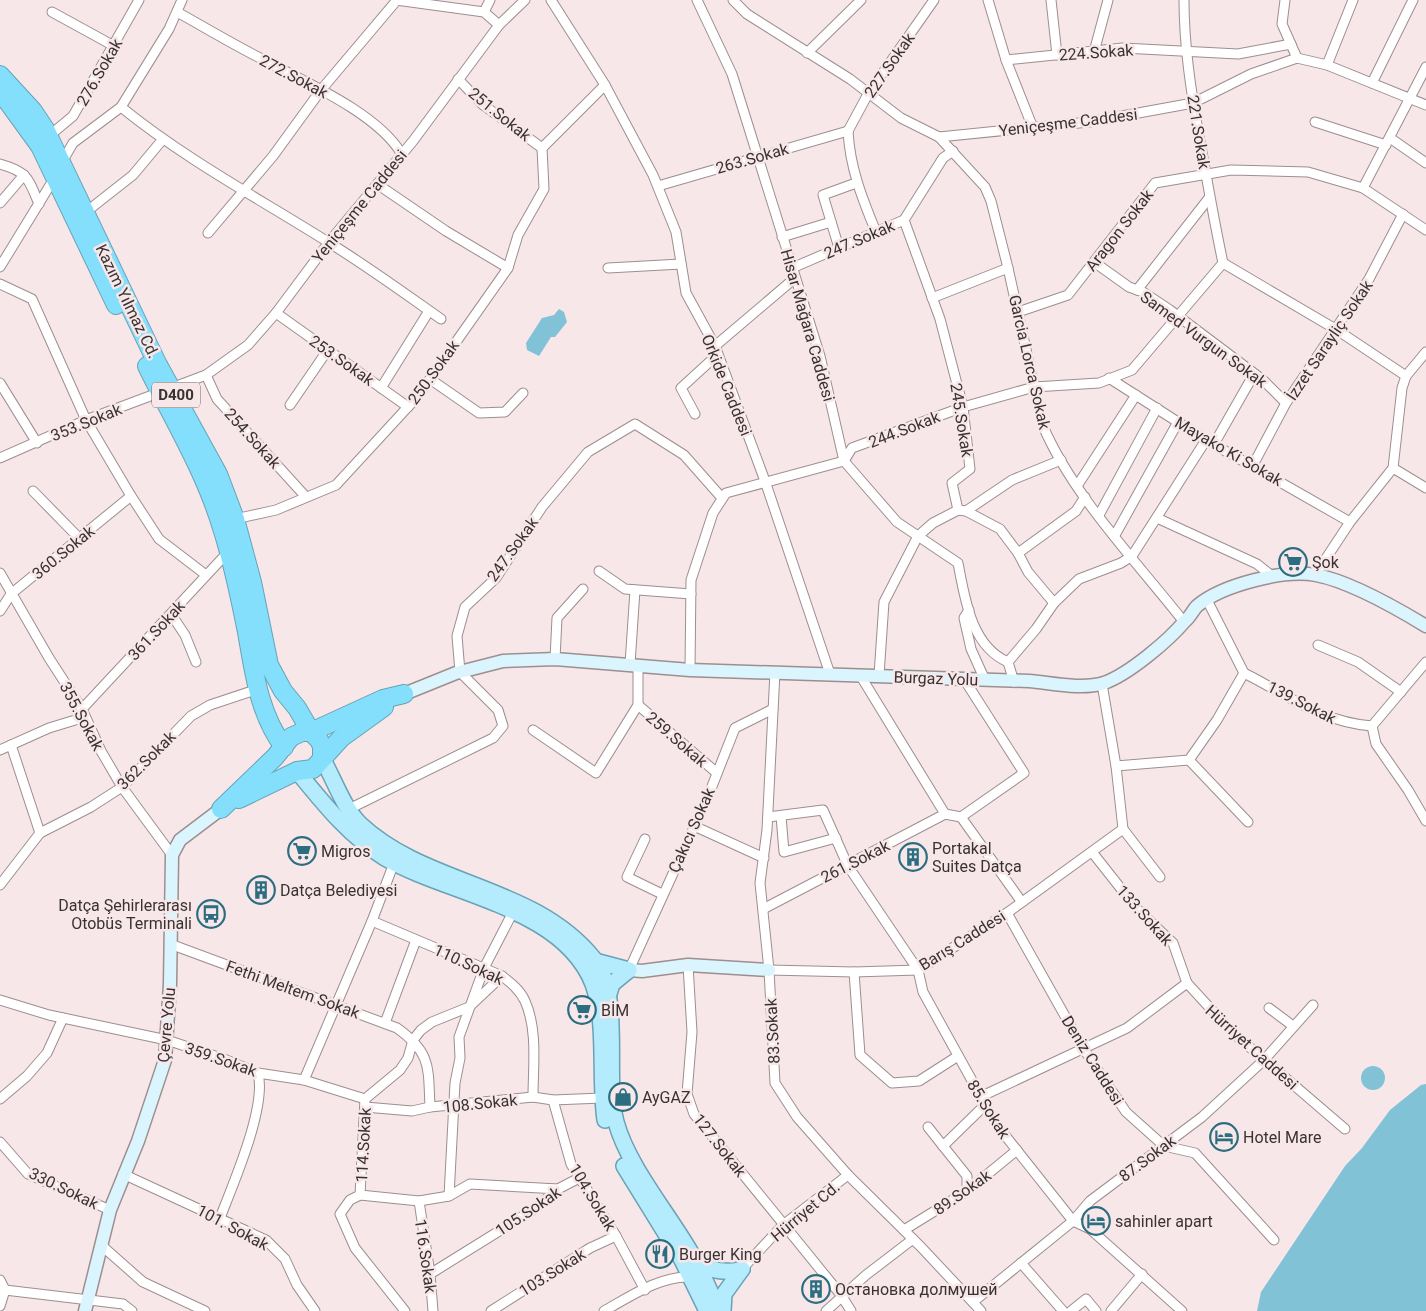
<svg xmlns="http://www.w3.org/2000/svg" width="1426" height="1311" font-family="Roboto,sans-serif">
<rect width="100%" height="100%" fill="#f8e7e8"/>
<g fill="#81c2d7">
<polygon points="559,309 564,312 567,322 555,337 551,337 539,356 527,350 526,343 542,318 554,315"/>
<circle cx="1373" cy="1078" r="12"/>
<polygon points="1426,1084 1426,1311 1257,1311 1261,1292 1345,1166 1362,1148 1390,1110 1421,1085"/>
</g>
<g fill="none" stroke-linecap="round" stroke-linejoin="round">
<defs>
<g id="street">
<polyline points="396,0 484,12 499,25"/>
<polyline points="551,0 605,85 653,175 676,232 686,293 715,346 765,481 830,674"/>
<path d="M 697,0 L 732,74 L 820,356 L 844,461 L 897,522 L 958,563 C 965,599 971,646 1008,662"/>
<polyline points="733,0 747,14 850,79 901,118 939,137 1089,122 1193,103 1251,74 1297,58 1327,65 1426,105"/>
<polyline points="988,0 1006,60 1033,128"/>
<polyline points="1051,0 1057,55"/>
<path d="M 1184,0 C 1184,46 1191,91 1199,136 C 1207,179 1214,221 1223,263"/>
<polyline points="1285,0 1282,24 1297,58"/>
<polyline points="52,12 114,46"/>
<path d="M 177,12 C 206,28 234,45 264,60 C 305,82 377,113 401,153"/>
<polyline points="484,12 490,0"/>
<polyline points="1094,52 1108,0"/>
<polyline points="807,53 861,0"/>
<polyline points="1006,60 1123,48 1238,54 1291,44"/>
<polyline points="1327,65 1353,0"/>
<polyline points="458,79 482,104 542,148"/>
<polyline points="1372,83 1413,0"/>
<path d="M 121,107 C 185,159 258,198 328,242 C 367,266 404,293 441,319"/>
<polyline points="1315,122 1386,145"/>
<polyline points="848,131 868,94 934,0"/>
<path d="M 848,131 C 850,168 862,198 876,232"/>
<polyline points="49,136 73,116 139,0"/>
<path d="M 939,137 L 985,187 L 991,201 L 1008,268 L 1043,426 C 1073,496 1137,562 1184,622"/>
<polyline points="1390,138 1426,163"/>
<polyline points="542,148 605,85"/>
<polyline points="62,162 73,143 121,107 169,29 182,0"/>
<path d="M 0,164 C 28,172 28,178 39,204"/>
<polyline points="377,184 446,231 508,268"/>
<polyline points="658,186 848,131"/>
<polyline points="1363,188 1426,67"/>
<polyline points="0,203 24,175"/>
<polyline points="86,212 133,175 163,139"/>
<polyline points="904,220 940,319 963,407 970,469 952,483 958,510 966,511 1000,529 1018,553 1028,572 1054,603"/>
<polyline points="208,233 273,156 321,90 397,0"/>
<polyline points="782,237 831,222"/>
<polyline points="839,248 823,195 856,183"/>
<polyline points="1094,262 1129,287 1143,292 1170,310 1263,380 1286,403"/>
<polyline points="1223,263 1337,330 1406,376"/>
<polyline points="0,267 55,177"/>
<polyline points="608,268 681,264"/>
<polyline points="792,268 904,220 943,158 953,151"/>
<polyline points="0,284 32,299 86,420 131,496 159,539 206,575"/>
<polyline points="1137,290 1209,198"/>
<polyline points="932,298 1008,268"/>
<polyline points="1018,312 1068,295 1155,183 1231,170 1308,172 1363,188 1426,230"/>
<polyline points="276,313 408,407"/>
<polyline points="715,346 795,278"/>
<polyline points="206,375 217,399 306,497"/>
<polyline points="1109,378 1206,440 1350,522"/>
<polyline points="430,379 479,413 505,412 523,393"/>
<polyline points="0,383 37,443"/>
<polyline points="381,388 429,311"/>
<polyline points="290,405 327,351"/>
<polyline points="695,414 681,388 717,355"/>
<polyline points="1214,444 1254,374"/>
<polyline points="0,458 86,420 206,375 248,345 276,313 329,242 413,141 499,25 525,0"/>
<polyline points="1253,465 1286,403 1369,279 1403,214"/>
<polyline points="1393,468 1426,488"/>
<polyline points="1077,486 1136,395"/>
<polyline points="33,491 80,539"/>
<polyline points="966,511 1012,480 1061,460"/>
<polyline points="1099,515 1157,408"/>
<polyline points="1157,518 1257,564 1272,576"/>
<polyline points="235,519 276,510 336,485 418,396 508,268 518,235 544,189 542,148"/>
<polyline points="1115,535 1178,422"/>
<polyline points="1018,553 1076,511 1085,497"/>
<polyline points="599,571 625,589 691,594"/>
<polyline points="0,573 49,658 82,709 101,751 122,787 172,855"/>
<polyline points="1315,575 1350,522 1393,468 1402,388 1406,376 1426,352"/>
<polyline points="969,610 964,618 971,649 985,680"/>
<polyline points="0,611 11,594 131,496"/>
<polyline points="171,614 185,635 196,662"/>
<polyline points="1318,645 1358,662 1401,692"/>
<polyline points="555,659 557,618 583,589"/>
<polyline points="630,664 635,590"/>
<polyline points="690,670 691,580 713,513 726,493 844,461 852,448 963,407 1034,387 1099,383 1132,370 1223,263"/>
<polyline points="775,672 767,830 760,883 769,970 775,1083 797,1117 848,1175 921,1247 981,1311"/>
<path d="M 1244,673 C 1288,695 1321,722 1372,726"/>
<polyline points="860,675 945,814"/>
<polyline points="879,675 884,602 918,536 933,523 958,510"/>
<polyline points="1014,682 1008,662 1036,629 1054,603 1079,579 1121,563 1132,556 1206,440"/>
<polyline points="638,705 717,773"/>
<polyline points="82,709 229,551"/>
<polyline points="1372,726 1376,744 1408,790 1426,821"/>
<polyline points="1372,726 1426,662"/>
<polyline points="533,730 596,773 638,705 638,665"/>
<polyline points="11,745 40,833"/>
<polyline points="0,750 49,728 85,717"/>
<polyline points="1189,760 1248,822"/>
<polyline points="1116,766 1189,760 1217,720 1244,673 1207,600"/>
<polyline points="349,809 493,738 503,726 498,710 460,672 457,636 465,607 496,578 542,507 588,452 635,424 684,455 722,498"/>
<polyline points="781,816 784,852 836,838"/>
<polyline points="768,817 823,810 848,866 918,970 923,992 996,1124 1073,1221 1090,1229 1182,1311"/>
<polyline points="961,817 1021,901"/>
<polyline points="694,826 764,858"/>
<polyline points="1123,829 1160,877"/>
<polyline points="645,839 627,877 662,894"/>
<polyline points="1092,852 1137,909 1173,943 1187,983"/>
<polyline points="0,885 40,833 91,807 122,787 191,716 210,705 258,689"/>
<polyline points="763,909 945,814 961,817 1024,773 964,679"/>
<polyline points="1007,913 1083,1048 1126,1112 1164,1146 1195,1153 1274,1240"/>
<path d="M 372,921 L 502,976 C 511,983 520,990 525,1001 C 538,1030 533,1067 533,1097"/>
<path d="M 170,944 L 397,1028 C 432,1053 428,1068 430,1107 L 533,1097 L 553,1100 L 602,1098"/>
<polyline points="688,965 692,1032 687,1094 694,1114 841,1295 851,1311"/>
<polyline points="629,970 707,799 735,728 773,709"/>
<polyline points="769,970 854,972 918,970 1007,913 1123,829 1116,766 1102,684"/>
<polyline points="854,972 860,1055 892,1083 919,1081 958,1056"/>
<polyline points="0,1000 49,1015 167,1040 224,1059 258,1073 304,1080 365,1099 400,1070 408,1058 413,1040 421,1030 432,1022 469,1007 502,976"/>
<polyline points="1269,1008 1293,1026"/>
<polyline points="385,1023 416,940"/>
<polyline points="304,1080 372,921 394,863"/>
<polyline points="980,1097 1127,1028 1187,983 1232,1032 1345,1129"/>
<polyline points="0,1099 27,1076 47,1053 63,1018"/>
<polyline points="365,1099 360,1195 350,1200 340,1214 355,1248 405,1311"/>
<polyline points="553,1100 571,1164 616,1236 645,1290"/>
<polyline points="365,1107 412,1111 430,1107"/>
<polyline points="928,1127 943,1146 985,1105"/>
<polyline points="0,1142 28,1174 110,1210"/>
<polyline points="943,1146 967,1176 967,1191"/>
<polyline points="123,1174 266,1240 285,1259 297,1285 315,1311"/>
<polyline points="360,1195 419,1201 449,1196 470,1184 558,1189"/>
<polyline points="449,1196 455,1083 460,1058 459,1037 484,968 513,912"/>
<polyline points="419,1201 430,1274 433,1311"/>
<path d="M 220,1218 C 233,1184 267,1107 258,1073"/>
<polyline points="904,1230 967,1191 1017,1150"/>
<polyline points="101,1245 143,1282 205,1311"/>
<polyline points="1021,1263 1063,1311"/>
<polyline points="742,1269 783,1225 848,1175"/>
<polyline points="430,1274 536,1208 558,1189 581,1177"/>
<polyline points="0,1280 5,1290 0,1306"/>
<polyline points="5,1290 123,1304 132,1311"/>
<polyline points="973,1302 1073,1221 1090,1201 1202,1117 1264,1060 1313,1005"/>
<polyline points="491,1311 590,1248 616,1236"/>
<path d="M 604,1311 C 629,1297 661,1275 691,1277"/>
<polyline points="826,1311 866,1275 913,1239"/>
<polyline points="1071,1311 1086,1299 1096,1311"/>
<polyline points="1111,1311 1142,1274"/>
</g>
<g id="secondary">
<path d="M 404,694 L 456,673 L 503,661 L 555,659 L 690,670 L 1029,681 C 1052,683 1081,690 1104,683 C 1129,674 1168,641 1185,621 C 1190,617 1193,610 1197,606 C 1222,585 1284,569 1316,575 C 1348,581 1398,609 1426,626"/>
<polyline points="629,970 642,971 688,965 769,970"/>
<polyline points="85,1311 110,1210 138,1141 165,1060 170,984 172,855 180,840 221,809"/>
</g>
<g id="primary">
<path d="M 322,758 C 334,779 343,807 360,824 C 427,887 534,884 594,959 C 623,995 604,1077 616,1122 C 628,1166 668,1213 691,1253 C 702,1271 710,1292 719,1311"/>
<path d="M 297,771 C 323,803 349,836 385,858 C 449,895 563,907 593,984 C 607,1023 599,1078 605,1120"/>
<polyline points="595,961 629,970"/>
<polyline points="608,997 612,984 629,970"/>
<polyline points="624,1166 682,1260 707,1311"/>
<path d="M 696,1263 C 710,1270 727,1274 742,1269"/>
<polyline points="723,1311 724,1294 742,1269"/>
</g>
<g id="highway">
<polyline points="0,75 33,111 45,129 157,363 218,474 235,519 252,582 269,665 283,691 297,708 311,732 319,740 322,746 322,758"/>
<polyline points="0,91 40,146 116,305"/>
<path d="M 147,366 C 173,419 205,471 222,528 C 233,562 240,597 247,632 C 254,672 259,714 284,747"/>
<polyline points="239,799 297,771 313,769 341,738 384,707"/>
<polyline points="221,809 275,757 291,737 302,732 311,732 383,699 404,694"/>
</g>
</defs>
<use href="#street" stroke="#9d8e8f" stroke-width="11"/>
<use href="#secondary" stroke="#9d8e8f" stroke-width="15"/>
<use href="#primary" stroke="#69a2b5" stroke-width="18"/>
<use href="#highway" stroke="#69a2b5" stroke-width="20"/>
<use href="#street" stroke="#fff" stroke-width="9"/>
<use href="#secondary" stroke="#daf5fe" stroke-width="12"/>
<use href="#primary" stroke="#b5ecfd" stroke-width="15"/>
<use href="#highway" stroke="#83dffb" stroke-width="18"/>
</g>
<defs>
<symbol id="supermarket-ring" viewBox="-11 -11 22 22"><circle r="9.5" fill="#f8e7e8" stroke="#2c6e81" stroke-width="1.5"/><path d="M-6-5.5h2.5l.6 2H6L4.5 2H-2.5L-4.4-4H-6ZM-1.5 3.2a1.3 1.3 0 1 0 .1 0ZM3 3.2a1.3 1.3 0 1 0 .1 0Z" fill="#2c6e81"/></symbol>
<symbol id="building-ring" viewBox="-11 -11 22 22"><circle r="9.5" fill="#f8e7e8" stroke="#2c6e81" stroke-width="1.5"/><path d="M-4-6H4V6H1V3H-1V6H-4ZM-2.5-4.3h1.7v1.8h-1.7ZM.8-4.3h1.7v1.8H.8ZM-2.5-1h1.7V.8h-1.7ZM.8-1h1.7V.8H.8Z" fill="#2c6e81"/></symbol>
<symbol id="bus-ring" viewBox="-11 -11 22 22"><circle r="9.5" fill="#f8e7e8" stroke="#2c6e81" stroke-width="1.5"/><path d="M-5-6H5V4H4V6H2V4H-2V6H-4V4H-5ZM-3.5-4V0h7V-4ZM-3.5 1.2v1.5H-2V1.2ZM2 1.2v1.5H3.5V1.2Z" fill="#2c6e81"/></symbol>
<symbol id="shop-ring" viewBox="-11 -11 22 22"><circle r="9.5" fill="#f8e7e8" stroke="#2c6e81" stroke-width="1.5"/><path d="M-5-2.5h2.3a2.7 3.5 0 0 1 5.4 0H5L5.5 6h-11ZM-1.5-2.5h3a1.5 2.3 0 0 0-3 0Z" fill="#2c6e81"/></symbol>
<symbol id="hotel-ring" viewBox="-11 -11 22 22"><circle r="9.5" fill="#f8e7e8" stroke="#2c6e81" stroke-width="1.5"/><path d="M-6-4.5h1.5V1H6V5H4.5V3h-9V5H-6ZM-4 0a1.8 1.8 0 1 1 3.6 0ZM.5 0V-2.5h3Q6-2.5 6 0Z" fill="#2c6e81"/></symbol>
<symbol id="restaurant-ring" viewBox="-11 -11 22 22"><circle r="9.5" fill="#f8e7e8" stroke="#2c6e81" stroke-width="1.5"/><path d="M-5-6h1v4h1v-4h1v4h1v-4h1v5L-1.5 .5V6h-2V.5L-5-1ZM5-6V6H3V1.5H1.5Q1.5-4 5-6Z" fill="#2c6e81"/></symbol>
</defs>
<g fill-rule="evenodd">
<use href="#supermarket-ring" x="1277" y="546" width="32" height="32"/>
<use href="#supermarket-ring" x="286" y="835" width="32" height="32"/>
<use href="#building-ring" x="897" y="841" width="32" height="32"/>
<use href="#building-ring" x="245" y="874" width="32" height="32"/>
<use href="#bus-ring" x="195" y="898" width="32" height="32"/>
<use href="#supermarket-ring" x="566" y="994" width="32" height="32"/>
<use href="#shop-ring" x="607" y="1081" width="32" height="32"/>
<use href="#hotel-ring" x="1208" y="1121" width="32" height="32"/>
<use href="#hotel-ring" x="1080" y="1205" width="32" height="32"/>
<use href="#restaurant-ring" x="644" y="1238" width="32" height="32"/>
<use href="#building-ring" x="800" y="1273" width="32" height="32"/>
</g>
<g text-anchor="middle" stroke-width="5" stroke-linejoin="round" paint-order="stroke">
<rect fill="#f8e7e8" stroke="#726869" stroke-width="1" x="152" y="382.5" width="48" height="25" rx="4"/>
<g font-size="15" font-weight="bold" fill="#393233">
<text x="176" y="400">D400</text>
</g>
<g font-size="16" fill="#393233" stroke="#f8e7e8">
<text transform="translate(1096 52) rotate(-4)" y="6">224.Sokak</text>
<text transform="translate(889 65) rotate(-55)" y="6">227.Sokak</text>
<text transform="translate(99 72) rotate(-60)" y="6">276.Sokak</text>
<text transform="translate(294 76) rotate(28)" y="6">272.Sokak</text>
<text transform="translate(500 114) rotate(39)" y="6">251.Sokak</text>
<text transform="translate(1068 122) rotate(-7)" y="6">Yeniçeşme Caddesi</text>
<text transform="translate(1199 132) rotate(81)" y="6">221.Sokak</text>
<text transform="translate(752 158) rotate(-16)" y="6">263.Sokak</text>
<text transform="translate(359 206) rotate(-51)" y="6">Yeniçeşme Caddesi</text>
<text transform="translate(1119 230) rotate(-52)" y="6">Aragon Sokak</text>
<text transform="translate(859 239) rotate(-23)" y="6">247.Sokak</text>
<text transform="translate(128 301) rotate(64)" y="6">Kazım Yılmaz Cd.</text>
<text transform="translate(808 325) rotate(74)" y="6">Hisar Mağara Caddesi</text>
<text transform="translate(1204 339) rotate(36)" y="6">Samed Vurgun Sokak</text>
<text transform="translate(1329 340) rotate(-56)" y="6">İzzet Sarayliç Sokak</text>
<text transform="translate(342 360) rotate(35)" y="6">253.Sokak</text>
<text transform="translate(1030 362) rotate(77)" y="6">Garcia Lorca Sokak</text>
<text transform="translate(433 372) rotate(-54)" y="6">250.Sokak</text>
<text transform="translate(727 385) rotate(68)" y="6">Orkide Caddesi</text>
<text transform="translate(962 420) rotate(81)" y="6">245.Sokak</text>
<text transform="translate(86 422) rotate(-22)" y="6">353.Sokak</text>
<text transform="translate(904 429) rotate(-21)" y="6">244.Sokak</text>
<text transform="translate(253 438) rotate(48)" y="6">254.Sokak</text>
<text transform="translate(1229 451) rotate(30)" y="6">Mayako Ki Sokak</text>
<text transform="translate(512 549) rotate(-54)" y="6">247.Sokak</text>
<text transform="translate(63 552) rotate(-39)" y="6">360.Sokak</text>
<text transform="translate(156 630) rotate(-47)" y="6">361.Sokak</text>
<text transform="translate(936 678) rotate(2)" y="6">Burgaz Yolu</text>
<text transform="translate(1302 702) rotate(27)" y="6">139.Sokak</text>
<text transform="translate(82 716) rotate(62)" y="6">355.Sokak</text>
<text transform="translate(677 739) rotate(41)" y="6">259.Sokak</text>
<text transform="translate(146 760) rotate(-45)" y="6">362.Sokak</text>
<text transform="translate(691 830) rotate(-66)" y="6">Çakıcı Sokak</text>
<text transform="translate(855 861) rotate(-27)" y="6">261.Sokak</text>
<text transform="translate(1145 915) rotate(48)" y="6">133.Sokak</text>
<text transform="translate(962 940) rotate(-32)" y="6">Barış Caddesi</text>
<text transform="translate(469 964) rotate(25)" y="6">110.Sokak</text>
<text transform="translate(293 989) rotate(20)" y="6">Fethi Meltem Sokak</text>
<text transform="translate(166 1025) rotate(-85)" y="6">Çevre Yolu</text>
<text transform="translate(772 1031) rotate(-93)" y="6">83.Sokak</text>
<text transform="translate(1252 1047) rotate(42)" y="6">Hürriyet Caddesi</text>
<text transform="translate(221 1059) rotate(19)" y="6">359.Sokak</text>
<text transform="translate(1093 1060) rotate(58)" y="6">Deniz Caddesi</text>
<text transform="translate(480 1103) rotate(-6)" y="6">108.Sokak</text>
<text transform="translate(989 1109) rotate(58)" y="6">85.Sokak</text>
<text transform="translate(363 1145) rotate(-87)" y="6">114.Sokak</text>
<text transform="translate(720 1145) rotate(52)" y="6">127.Sokak</text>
<text transform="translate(1147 1158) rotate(-37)" y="6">87.Sokak</text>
<text transform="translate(64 1188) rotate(26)" y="6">330.Sokak</text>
<text transform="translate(962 1192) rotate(-35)" y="6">89.Sokak</text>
<text transform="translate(593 1197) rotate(59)" y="6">104.Sokak</text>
<text transform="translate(528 1211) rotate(-34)" y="6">105.Sokak</text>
<text transform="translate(805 1211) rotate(-40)" y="6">Hürriyet Cd.</text>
<text transform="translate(233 1227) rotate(28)" y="6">101. Sokak</text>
<text transform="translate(426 1256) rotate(82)" y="6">116.Sokak</text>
<text transform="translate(552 1272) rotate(-32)" y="6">103.Sokak</text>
</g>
<g font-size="16" fill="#393233" stroke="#f8e7e8" text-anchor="start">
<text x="1312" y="568">Şok</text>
<text x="932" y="854">Portakal<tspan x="932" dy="18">Suites Datça</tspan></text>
<text x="321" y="857">Migros</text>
<text x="280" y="896">Datça Belediyesi</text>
<text x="192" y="911" text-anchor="end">Datça Şehirlerarası<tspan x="192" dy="18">Otobüs Terminali</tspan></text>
<text x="601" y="1016">BİM</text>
<text x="642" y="1103">AyGAZ</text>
<text x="1243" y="1143">Hotel Mare</text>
<text x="1115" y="1227">sahinler apart</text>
<text x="679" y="1260">Burger King</text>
<text x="835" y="1295">Остановка долмушей</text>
</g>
</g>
</svg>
